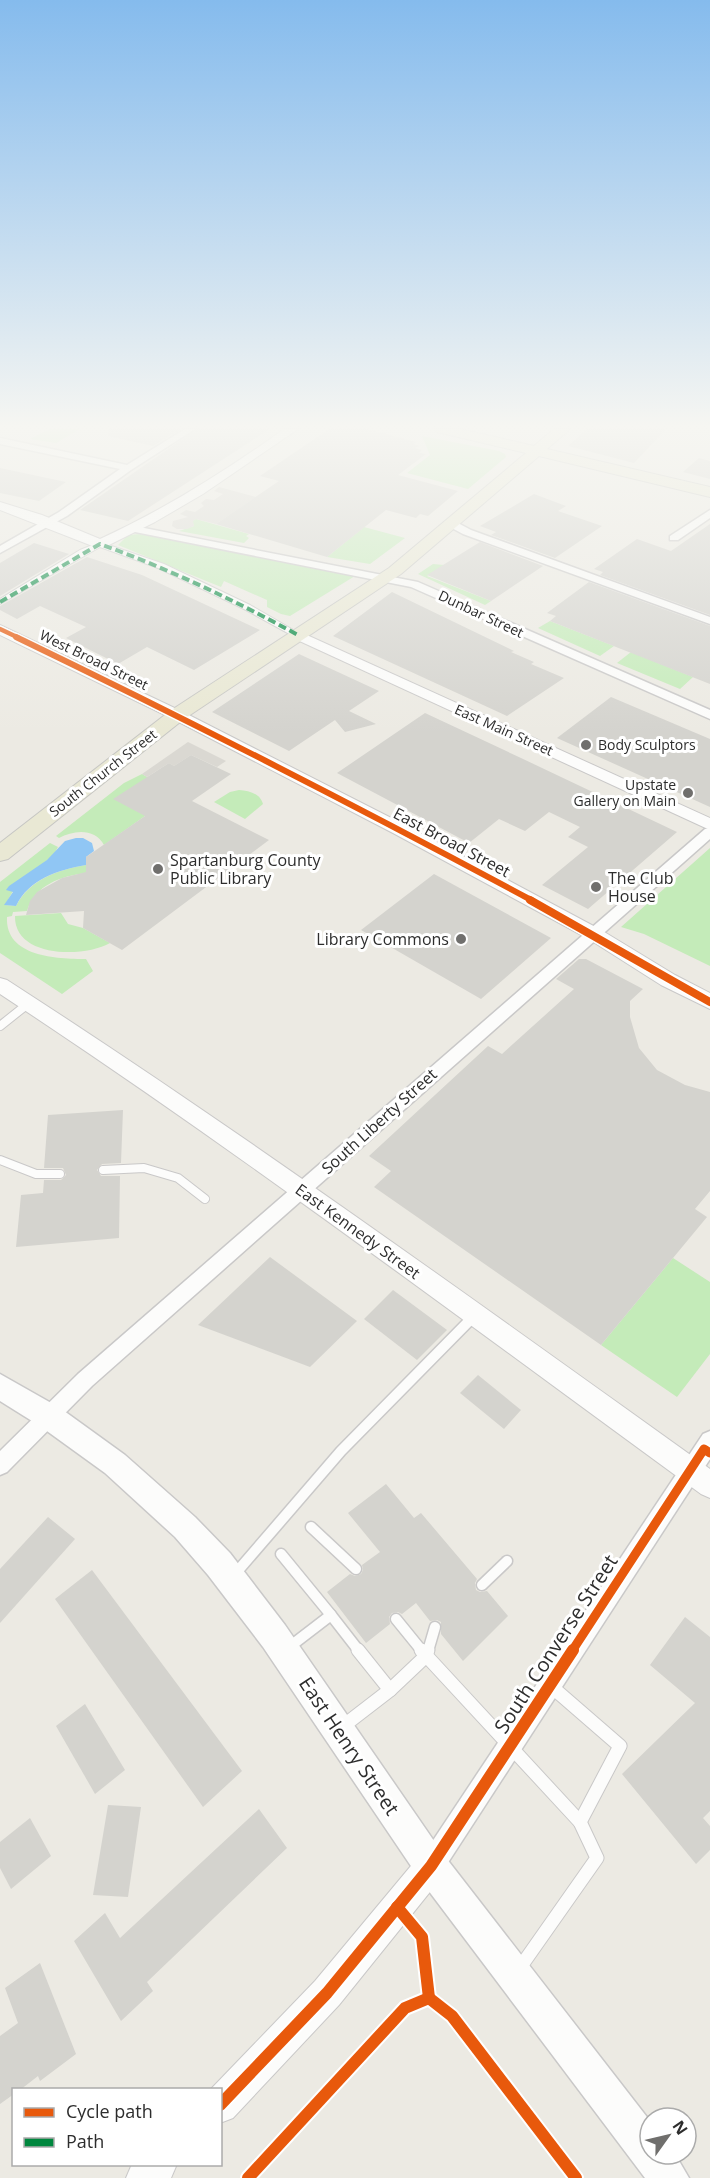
<svg xmlns="http://www.w3.org/2000/svg" width="710" height="2178" font-family="'Open Sans',sans-serif">
<rect width="100%" height="100%" fill="#eceae3"/>
<g fill="#c4ebb9">
<polygon points="49,429 80,429 56,443 30,439"/>
<polygon points="422,436 499,451 505,454 506,457 468,489 407,473 430,455"/>
<polygon points="196,519 249,534 246,536 249,538 244,543 179,531 194,526 192,521"/>
<polygon points="364,527 405,538 370,564 327,557"/>
<polygon points="140,534 355,576 290,616 281,614 267,607 267,600 224,581 221,587 118,545 128,535"/>
<polygon points="433,564 444,565 427,576 491,601 485,605 418,574"/>
<polygon points="550,621 614,646 600,656 538,628"/>
<polygon points="631,652 693,677 680,689 617,663"/>
<path d="M 142,774 L 147,777 L 145,816 L 104,845 C 95,828 74,830 59,838 L 56,836 L 124,783 Z"/>
<path d="M 239,790 C 249,791 260,793 263,804 L 245,819 L 214,802 L 230,792 Z"/>
<path d="M 50,843 L 58,847 L 54,854 L 13,891 L 5,905 L 16,906 C 30,879 58,870 86,865 L 86,873 C 61,876 35,885 27,911 L 13,912 L 12,916 L 7,917 C 5,957 57,959 86,959 L 93,971 L 62,994 L 0,953 L 0,882 Z"/>
<polygon points="710,848 710,966 644,934 621,927"/>
<path d="M 61,913 L 68,924 L 83,928 L 110,943 C 84,958 14,958 15,916 Z"/>
<polygon points="673,1258 710,1282 710,1354 677,1397 601,1345"/>
</g>
<g fill="#dad8d2">
<polygon points="219,487 256,497 216,524 196,519 193,521 194,526 187,529 177,529 172,526 173,521 188,517 180,514 186,510 195,512 204,506 201,503 206,499 214,500 223,494 214,491"/>
<polygon points="188,742 226,761 217,767 191,755 174,766 169,763 147,777 142,774"/>
</g>
<path fill="#90c6f4" d="M 76,838 L 83,838 L 92,843 L 94,851 L 86,857 L 86,865 C 58,870 29,879 16,906 L 4,905 L 13,892 L 6,890 L 9,886 L 47,860 L 65,841 Z"/>
<g fill="#d4d3ce">
<polygon points="109,429 181,429 153,446 108,436"/>
<polygon points="197,429 270,429 128,521 80,510"/>
<polygon points="329,429 368,429 416,442 413,444 419,446 415,448 422,450 419,453 426,454 398,475 458,491 428,516 420,514 416,518 386,510 327,557 216,524 279,481 260,476"/>
<polygon points="587,429 666,429 634,463 568,446"/>
<polygon points="699,458 710,461 710,479 683,472"/>
<polygon points="0,468 66,482 39,501 0,493"/>
<polygon points="534,494 566,506 558,511 602,526 555,558 491,535 496,532 480,526"/>
<polygon points="710,524 710,615 600,575 603,572 594,569 637,539 671,551"/>
<polygon points="480,542 543,566 491,601 427,575"/>
<polygon points="34,543 69,554 0,596 0,563"/>
<polygon points="87,557 142,575 260,630 194,670 147,647 118,664 66,638 86,627 40,606 17,619 0,610 0,606"/>
<polygon points="589,582 710,626 710,684 550,621 556,616 547,613"/>
<polygon points="392,592 514,651 511,652 534,662 531,664 564,678 507,716 333,636"/>
<polygon points="299,654 379,691 349,711 376,724 345,732 335,720 289,751 212,712"/>
<polygon points="611,697 710,739 710,807 557,738"/>
<polygon points="425,713 521,758 677,832 588,909 542,885 588,847 568,837 580,827 549,812 525,831 499,819 469,843 337,773"/>
<polygon points="191,755 231,774 192,801 269,840 122,950 83,928 84,911 26,915 30,901 37,892 62,878 86,872 86,857 145,816 113,799 169,763 174,766"/>
<polygon points="434,874 551,938 481,999 361,930"/>
<polygon points="579,959 586,959 643,989 630,1001 630,1017 639,1048 657,1070 685,1085 710,1092 710,1191 695,1209 707,1217 601,1345 374,1187 391,1171 369,1156 488,1046 502,1054 574,989 556,979"/>
<polygon points="123,1110 121,1163 102,1164 97,1170 101,1176 120,1176 119,1238 16,1247 21,1195 43,1193 44,1180 61,1180 66,1175 63,1168 44,1168 48,1115"/>
<polygon points="270,1257 357,1321 310,1367 198,1325"/>
<polygon points="393,1290 447,1330 417,1360 364,1319"/>
<polygon points="478,1375 521,1410 504,1429 460,1393"/>
<polygon points="386,1484 414,1518 421,1513 477,1579 475,1583 476,1590 480,1592 487,1591 508,1616 463,1661 441,1634 441,1622 437,1620 430,1621 416,1603 402,1614 398,1612 392,1613 389,1617 390,1624 366,1643 327,1592 350,1574 355,1576 361,1574 363,1570 362,1565 380,1552 348,1513"/>
<polygon points="48,1517 75,1539 0,1623 0,1569"/>
<polygon points="92,1570 242,1771 203,1807 55,1599"/>
<polygon points="685,1617 710,1637 710,1811 703,1818 710,1826 710,1850 696,1864 622,1774 695,1703 650,1665"/>
<polygon points="85,1704 125,1770 95,1794 56,1726"/>
<polygon points="108,1805 141,1807 128,1897 93,1895"/>
<polygon points="259,1809 287,1848 147,1982 153,1991 121,2021 74,1941 105,1913 120,1938"/>
<polygon points="30,1818 51,1856 11,1889 0,1868 0,1842"/>
<polygon points="40,1963 76,2054 40,2081 38,2076 20,2090 14,2090 14,2094 0,2104 0,2036 18,2023 5,1988"/>
</g>
<g fill="none" stroke-linecap="round" stroke-linejoin="round">
<defs>
<g id="service-far2">
<polyline points="0,1026 29,1003"/>
<polyline points="0,1160 36,1174 60,1174"/>
<polyline points="103,1170 144,1168 178,1178 205,1199"/>
</g>
<g id="service-far1">
<polyline points="311,1527 356,1569"/>
<polyline points="281,1554 331,1615"/>
<polyline points="235,1574 341,1451 475,1315"/>
<polyline points="482,1585 507,1561"/>
<polyline points="396,1619 422,1651"/>
<polyline points="288,1648 331,1615 359,1651"/>
<polyline points="428,1651 435,1627"/>
</g>
<g id="service">
<polyline points="358,1650 390,1690"/>
<polyline points="421,1650 580,1822 597,1858 519,1969"/>
<polyline points="552,1687 620,1746 580,1822"/>
<polyline points="342,1727 390,1690 426,1656 428,1650"/>
</g>
<polygon id="pedestrian" points="100,542 164,564 250,605 302,635 295,637 244,609 158,568 100,547 0,604 0,599 80,550"/>
<g id="minor">
<polygon points="185,429 195,429 131,470 67,516 0,553 0,546 59,512 120,469 0,444 0,438 127,465"/>
<polygon points="710,510 710,518 678,540 670,540 670,536"/>
<polygon points="448,522 456,522 471,530 710,617 710,624 463,534 448,526"/>
<polygon points="134,526 418,582 710,710 710,719 411,587 130,531 130,527"/>
<polygon points="710,828 710,839 92,1386 7,1472 0,1475 0,1451 78,1374 705,829"/>
<polygon points="710,1431 710,1459 440,1875 431,1879 422,1875 418,1866 422,1857 703,1434"/>
</g>
<g id="tertiary">
<path d="M 284,429 L 298,429 L 203,494 L 155,522 L 105,547 L 95,547 L 0,510 L 0,502 L 42,515 L 100,539 C 165,509 226,471 284,429 Z"/>
<polygon points="0,625 183,712 405,825 601,930 675,975 710,993 710,1009 661,985 587,938 393,833 171,718 0,635"/>
<polygon points="298,631 710,818 710,830 293,638 291,635 293,632"/>
<path d="M 0,978 L 7,980 C 247,1135 478,1303 710,1469 L 710,1498 L 701,1494 C 469,1325 240,1152 0,994 Z"/>
<polygon points="431,1850 442,1855 447,1866 442,1877 339,2005 233,2118 220,2123 220,2090 210,2090 315,1981 420,1855"/>
<polygon points="132,2164 177,2164 171,2178 126,2178"/>
</g>
<polygon id="secondary" points="0,1374 60,1408 125,1455 195,1517 230,1553 285,1625 443,1854 650,2121 650,2154 675,2154 689,2178 645,2178 419,1878 263,1647 208,1575 175,1537 105,1473 40,1426 0,1401"/>
<polygon id="primary" points="435,429 460,429 534,446 554,429 570,429 547,449 710,487 710,497 539,456 401,574 184,719 8,859 0,861 0,843 170,711 389,568 526,453 437,432"/>
</defs>
<use href="#service-far2" stroke="#c9c8c8" stroke-width="10"/>
<use href="#service-far1" stroke="#c9c8c8" stroke-width="13"/>
<use href="#service" stroke="#c9c8c8" stroke-width="15"/>
<use href="#pedestrian" stroke="#c9c8c8" stroke-width="2"/>
<use href="#minor" stroke="#c9c8c8" stroke-width="3"/>
<use href="#tertiary" stroke="#c9c8c8" stroke-width="2"/>
<use href="#secondary" stroke="#c9c8c8" stroke-width="3"/>
<use href="#primary" stroke="#c6c6c3" stroke-width="2"/>
<use href="#service-far2" stroke="#fcfcfb" stroke-width="8"/>
<use href="#service-far1" stroke="#fcfcfb" stroke-width="10"/>
<use href="#service" stroke="#fcfcfb" stroke-width="13"/>
<use href="#pedestrian" fill="#fcfcfb" fill-rule="evenodd"/>
<use href="#minor" fill="#fcfcfb" fill-rule="evenodd"/>
<use href="#tertiary" fill="#fcfcfb" fill-rule="evenodd"/>
<use href="#secondary" fill="#fcfcfb" fill-rule="evenodd"/>
<use href="#primary" fill="#e9e8d4" fill-rule="evenodd"/>
<path stroke="#00873e" stroke-width="4" stroke-dasharray="8 4" stroke-linecap="butt" d="M 0,602 L 100,544 C 169,569 234,600 298,635"/>
<defs>
<polyline id="cycleway-far4" points="0,629 19,638"/>
<path id="cycleway-far3" d="M 16,637 C 190,721 362,809 533,901"/>
<polyline id="cycleway-far2" points="530,900 710,1002"/>
<polyline id="cycleway-far1" points="572,1651 704,1449 710,1453"/>
<g id="cycleway">
<polyline points="397,1907 422,1937 429,1998"/>
<polyline points="429,1998 452,2016 576,2178"/>
<polyline points="220,2105 327,1993 431,1866 573,1650"/>
<polyline points="248,2178 405,2008 429,1998"/>
</g>
</defs>
<use href="#cycleway-far4" stroke="#fff" stroke-width="7"/>
<use href="#cycleway-far3" stroke="#fff" stroke-width="9"/>
<use href="#cycleway-far2" stroke="#fff" stroke-width="11"/>
<use href="#cycleway-far1" stroke="#fff" stroke-width="13"/>
<use href="#cycleway" stroke="#fff" stroke-width="16"/>
<use href="#cycleway-far4" stroke="#e8590c" stroke-width="4.5"/>
<use href="#cycleway-far3" stroke="#e8590c" stroke-width="6"/>
<use href="#cycleway-far2" stroke="#e8590c" stroke-width="8"/>
<use href="#cycleway-far1" stroke="#e8590c" stroke-width="9"/>
<use href="#cycleway" stroke="#e8590c" stroke-width="12"/>
</g>
<linearGradient id="sky" x2="0" y2="1"><stop stop-color="#85bbed"/><stop offset="0.58" stop-color="#f6f6f2"/><stop offset="1" stop-color="#f6f6f2" stop-opacity="0"/></linearGradient>
<rect width="710" height="734" fill="url(#sky)"/>
<g fill="#706f6d" stroke="#fff" stroke-width="2">
<circle cx="586" cy="745" r="6"/>
<circle cx="688" cy="793" r="6"/>
<circle cx="158" cy="869" r="6"/>
<circle cx="596" cy="887" r="6"/>
<circle cx="461" cy="939" r="6"/>
</g>
<g text-anchor="middle" stroke-width="6" stroke-linejoin="round" paint-order="stroke">
<g font-size="14" fill="#2d2d2d" stroke="#fff">
<text transform="translate(481 614) rotate(25)" y="5">Dunbar Street</text>
<text transform="translate(94 660) rotate(26)" y="5">West Broad Street</text>
<text transform="translate(504 730) rotate(24)" y="5">East Main Street</text>
<text transform="translate(103 773) rotate(-38)" y="5">South Church Street</text>
</g>
<g font-size="14" fill="#2d2d2d" stroke="#fff" text-anchor="start">
<text x="598" y="750">Body Sculptors</text>
<text x="676" y="790" text-anchor="end">Upstate<tspan x="676" dy="16">Gallery on Main</tspan></text>
</g>
<g font-size="16" fill="#2d2d2d" stroke="#fff">
<text transform="translate(452 842) rotate(28)" y="6">East Broad Street</text>
<text transform="translate(379 1121) rotate(-42)" y="6">South Liberty Street</text>
<text transform="translate(358 1231) rotate(36)" y="6">East Kennedy Street</text>
</g>
<g font-size="16" fill="#2d2d2d" stroke="#fff" text-anchor="start">
<text x="170" y="866">Spartanburg County<tspan x="170" dy="18">Public Library</tspan></text>
<text x="608" y="884">The Club<tspan x="608" dy="18">House</tspan></text>
<text x="449" y="945" text-anchor="end">Library Commons</text>
</g>
<g font-size="20" fill="#2d2d2d" stroke="#fff">
<text transform="translate(556 1644) rotate(-57)" y="7">South Converse Street</text>
<text transform="translate(349 1746) rotate(56)" y="7">East Henry Street</text>
</g>
</g>
<rect x="12" y="2088" width="210" height="78" fill="#ffffff" stroke="#ababab" stroke-width="1.5"/>
<rect x="24" y="2108" width="30" height="9" fill="#e8590c" stroke="#ababab" stroke-width="1.5"/>
<text x="66" y="2118" font-size="18" fill="#2d2d2d">Cycle path</text>
<rect x="24" y="2138" width="30" height="9" fill="#00873e" stroke="#ababab" stroke-width="1.5"/>
<text x="66" y="2148" font-size="18" fill="#2d2d2d">Path</text>
<g transform="translate(668 2136) rotate(56)"><circle r="28" fill="#ffffff" stroke="#ababab" stroke-width="1.5"/>
<path d="M0-4.5L10 22L0 15L-10 22Z" fill="#706f6d"/>
<text y="-9" font-size="16" font-weight="bold" text-anchor="middle" fill="#2d2d2d">N</text>
</g>
</svg>
